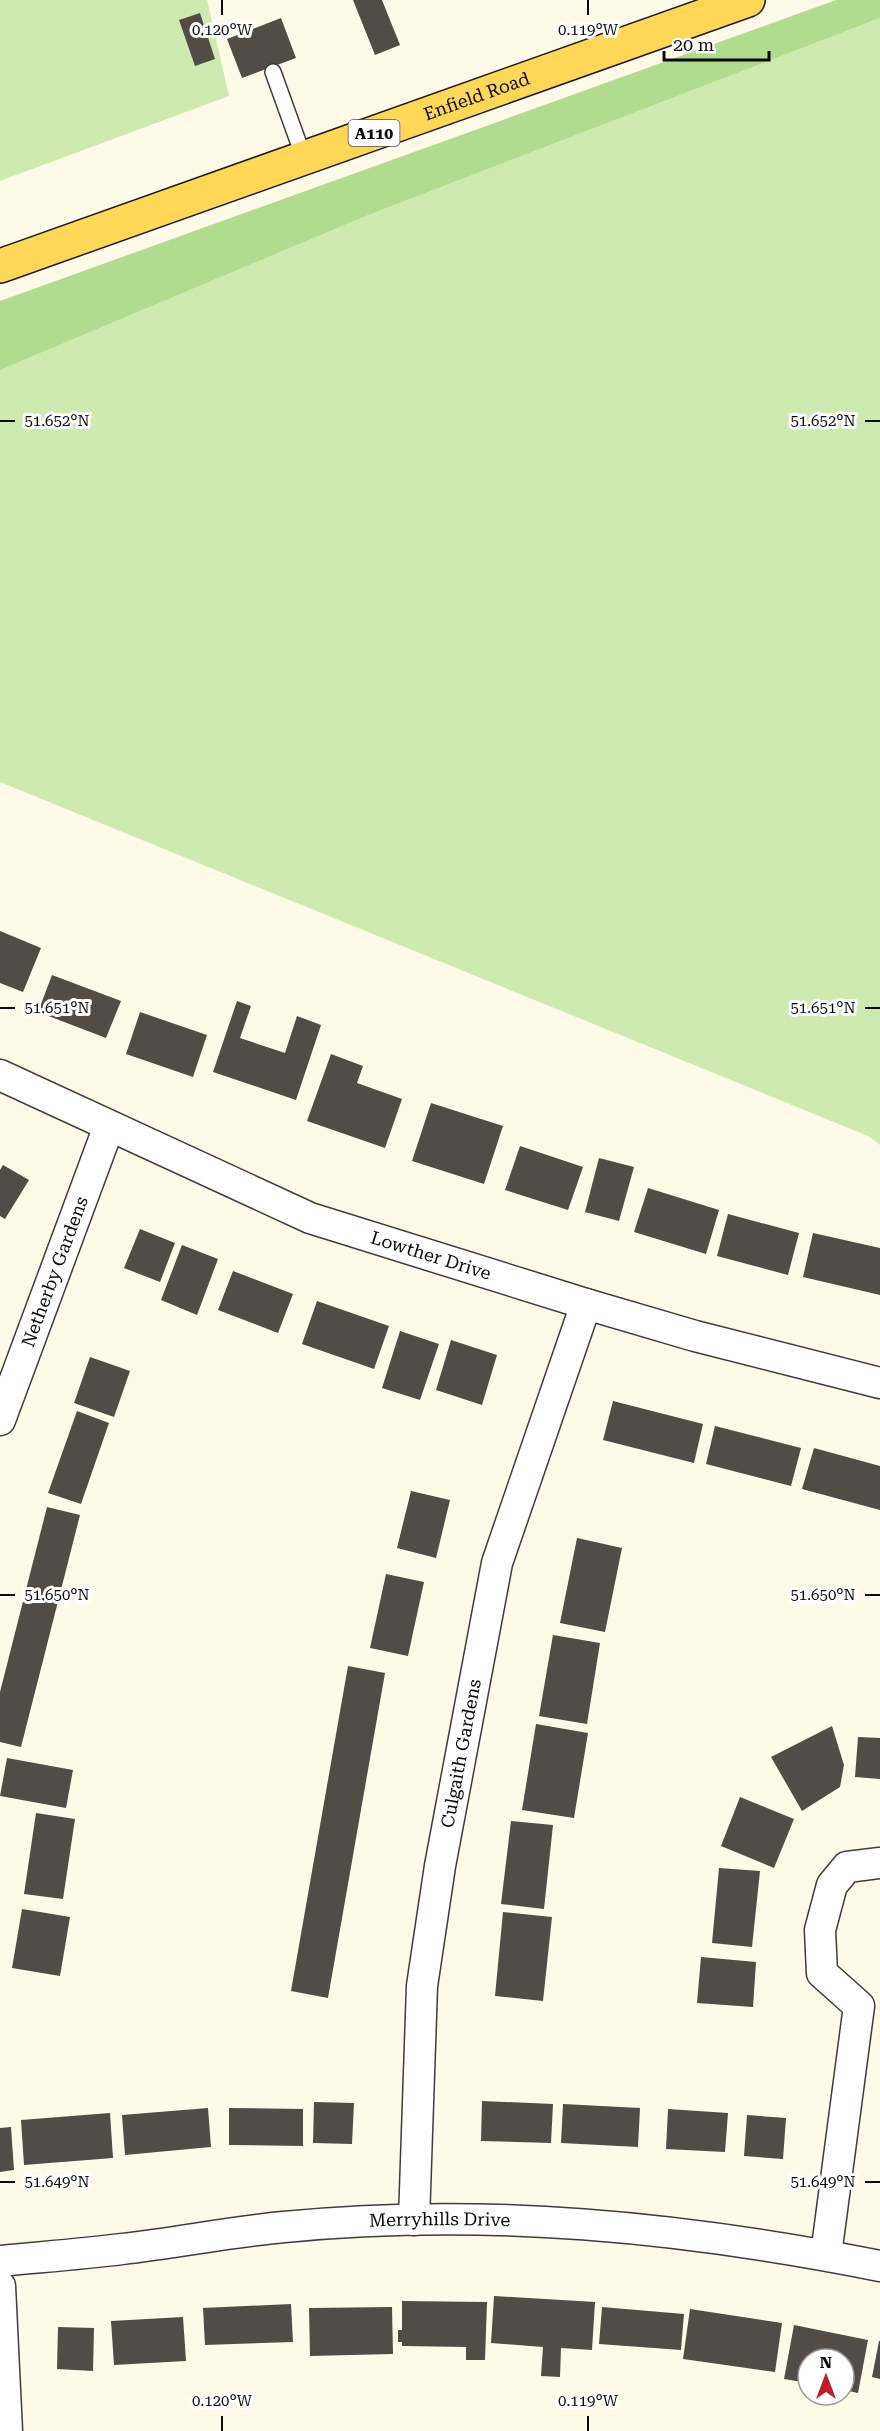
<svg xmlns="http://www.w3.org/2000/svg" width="880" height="2431" font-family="'Roboto Serif',serif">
<rect width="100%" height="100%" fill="#fffae8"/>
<g fill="#ceeab1">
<polygon points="0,0 207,0 229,96 0,181"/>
<polygon points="880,18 880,1145 868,1136 0,782 0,370 366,216"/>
</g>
<polygon fill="#b1db8f" points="836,0 880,0 880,18 366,216 0,370 0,301"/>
<g fill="#534b46">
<polygon points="353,0 382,0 400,45 375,55"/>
<polygon points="200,13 215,59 195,66 179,20"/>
<polygon points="281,18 296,58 242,78 227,39"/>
<polygon points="0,931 41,948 23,992 0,983"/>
<polygon points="52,975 121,1001 106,1038 38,1012"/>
<polygon points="237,1001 251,1006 240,1038 285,1053 297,1016 321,1025 296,1100 213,1072"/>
<polygon points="140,1012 207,1035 193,1077 126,1054"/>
<polygon points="331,1054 363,1066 357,1083 402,1099 385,1148 307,1121"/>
<polygon points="431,1103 503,1126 484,1184 412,1161"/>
<polygon points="520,1146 583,1167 568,1210 505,1190"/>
<polygon points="599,1158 634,1167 619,1221 585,1212"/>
<polygon points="3,1165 29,1180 5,1219 0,1216 0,1170"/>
<polygon points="648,1188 719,1210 706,1254 634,1232"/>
<polygon points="728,1214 799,1233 788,1275 717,1256"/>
<polygon points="140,1229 175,1243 160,1282 124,1268"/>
<polygon points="813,1233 880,1248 880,1295 803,1277"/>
<polygon points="182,1245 218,1259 197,1315 161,1300"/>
<polygon points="233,1271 293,1294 278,1333 218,1310"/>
<polygon points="317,1301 389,1326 374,1369 302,1344"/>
<polygon points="400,1331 439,1344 420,1400 382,1388"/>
<polygon points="451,1340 497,1355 482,1405 436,1390"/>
<polygon points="90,1357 130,1371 114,1417 74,1403"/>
<polygon points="613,1401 703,1424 694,1463 603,1440"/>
<polygon points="77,1411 109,1423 81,1504 48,1493"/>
<polygon points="715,1426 801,1448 791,1486 706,1464"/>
<polygon points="814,1448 880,1466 880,1510 802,1489"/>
<polygon points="411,1491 450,1500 436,1558 397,1548"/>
<polygon points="47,1507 80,1515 21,1747 0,1742 0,1692"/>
<polygon points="577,1538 622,1548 605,1632 560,1623"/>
<polygon points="386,1574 424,1582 408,1656 370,1648"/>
<polygon points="553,1635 600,1643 587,1724 539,1716"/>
<polygon points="348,1666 385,1673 328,1998 291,1991"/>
<polygon points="536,1724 588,1733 574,1818 522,1810"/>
<polygon points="832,1726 844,1765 840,1787 802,1811 771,1757"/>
<polygon points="858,1737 880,1738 880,1779 855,1777"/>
<polygon points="7,1758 73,1770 66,1808 0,1796"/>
<polygon points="740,1797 794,1819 774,1868 721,1846"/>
<polygon points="36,1813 75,1819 63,1899 24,1894"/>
<polygon points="511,1821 553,1825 544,1909 501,1904"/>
<polygon points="719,1868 760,1871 752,1947 712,1943"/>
<polygon points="22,1909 70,1917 60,1976 12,1968"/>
<polygon points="503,1912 552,1917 543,2001 495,1996"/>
<polygon points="701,1957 756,1962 753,2007 697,2003"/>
<polygon points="482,2101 553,2104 551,2143 481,2141"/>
<polygon points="314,2102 354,2103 352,2144 313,2143"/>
<polygon points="563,2104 640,2108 638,2147 561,2143"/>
<polygon points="208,2108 211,2147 125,2155 122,2115"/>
<polygon points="229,2108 303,2109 303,2146 229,2145"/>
<polygon points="668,2109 728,2113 725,2152 666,2149"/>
<polygon points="110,2113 113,2158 24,2165 21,2120"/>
<polygon points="747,2115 786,2118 783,2159 744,2156"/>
<polygon points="11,2127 14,2170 0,2172 0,2128"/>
<polygon points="494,2296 595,2302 592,2350 561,2348 560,2377 541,2376 543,2347 491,2343"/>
<polygon points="402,2301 487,2302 485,2360 466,2360 466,2347 402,2346 402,2342 398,2342 398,2330 402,2330"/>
<polygon points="291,2304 293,2342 205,2345 203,2308"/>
<polygon points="392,2307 393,2354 310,2356 309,2308"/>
<polygon points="602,2307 684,2314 681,2350 599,2344"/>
<polygon points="690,2309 782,2323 775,2372 683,2359"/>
<polygon points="183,2317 186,2361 114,2365 111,2321"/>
<polygon points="794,2325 868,2340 858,2393 844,2390 844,2359 808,2359 808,2383 784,2379"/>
<polygon points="58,2327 94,2328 93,2371 57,2369"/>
<polygon points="879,2341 880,2341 880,2379 872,2377"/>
</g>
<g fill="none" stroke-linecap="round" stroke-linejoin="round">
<defs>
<polyline id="service" points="273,72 304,158"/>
<g id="minor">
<path id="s1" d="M 0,1075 L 310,1218 L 586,1304 L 695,1336 L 880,1383"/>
<path id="s2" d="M 0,1420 L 109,1126"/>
<path id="s3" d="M 414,2220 L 422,1986 L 440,1866 L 497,1563 L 586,1304"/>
<polyline points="826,2255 859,2006 822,1973 820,1930 832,1885 847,1867 880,1863"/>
<path id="s4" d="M 0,2261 C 41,2257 82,2254 122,2249 C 176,2243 230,2232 284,2227 C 484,2207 684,2227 880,2266"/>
<polyline points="0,2286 7,2431"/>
</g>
<g id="primary">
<path id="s5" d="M 0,266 L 748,0"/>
</g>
</defs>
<use href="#service" stroke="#3d3d3d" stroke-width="18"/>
<use href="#minor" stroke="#3d3d3d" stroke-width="33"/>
<use href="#primary" stroke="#1b1b1b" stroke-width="36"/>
<use href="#service" stroke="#fff" stroke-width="15"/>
<use href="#minor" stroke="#fff" stroke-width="30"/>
<use href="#primary" stroke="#ffd758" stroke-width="33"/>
</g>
<path fill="none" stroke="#0a0a0a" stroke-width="2" d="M 222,0 L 222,15M 588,0 L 588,15M 0,421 L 15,421M 865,421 L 880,421M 0,1008 L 15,1008M 865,1008 L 880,1008M 0,1595 L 15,1595M 865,1595 L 880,1595M 0,2182 L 15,2182M 865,2182 L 880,2182M 222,2416 L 222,2431M 588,2416 L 588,2431"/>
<g text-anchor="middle" stroke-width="6" stroke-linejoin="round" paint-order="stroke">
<rect fill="#fff" stroke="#545454" stroke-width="1.5" x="348.5" y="120" width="51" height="26" rx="4.5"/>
<g font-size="16" font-weight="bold" fill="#0a0a0a">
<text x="374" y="139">A110</text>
</g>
<g font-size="18" fill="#0a0a0a" stroke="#fff">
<text dy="6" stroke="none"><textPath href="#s5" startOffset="506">Enfield Road</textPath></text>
<text dy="6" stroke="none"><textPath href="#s1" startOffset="468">Lowther Drive</textPath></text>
<text dy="6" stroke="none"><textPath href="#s2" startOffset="158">Netherby Gardens</textPath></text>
<text dy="6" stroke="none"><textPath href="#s3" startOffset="470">Culgaith Gardens</textPath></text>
<text dy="6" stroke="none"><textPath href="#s4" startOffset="442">Merryhills Drive</textPath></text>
</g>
</g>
<g font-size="15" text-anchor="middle" fill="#0a0a0a" stroke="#fff" stroke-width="6" stroke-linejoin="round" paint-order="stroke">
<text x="222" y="35">0.120°W</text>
<text x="588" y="35">0.119°W</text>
<text x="57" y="426">51.652°N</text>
<text x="823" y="426">51.652°N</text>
<text x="57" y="1013">51.651°N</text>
<text x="823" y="1013">51.651°N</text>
<text x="57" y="1600">51.650°N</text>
<text x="823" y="1600">51.650°N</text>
<text x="57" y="2187">51.649°N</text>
<text x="823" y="2187">51.649°N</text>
<text x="222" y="2406">0.120°W</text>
<text x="588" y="2406">0.119°W</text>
</g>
<g transform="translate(826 2377)"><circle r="28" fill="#ffffff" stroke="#9d9d9d" stroke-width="1.5"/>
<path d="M0-4.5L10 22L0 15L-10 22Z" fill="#bf1e25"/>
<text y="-9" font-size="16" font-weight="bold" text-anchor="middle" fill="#0a0a0a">N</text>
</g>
<path d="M664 51v9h105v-9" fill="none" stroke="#0a0a0a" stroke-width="3"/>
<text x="673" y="51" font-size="18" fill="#0a0a0a" stroke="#ffffff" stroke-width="4.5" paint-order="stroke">20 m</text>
</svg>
